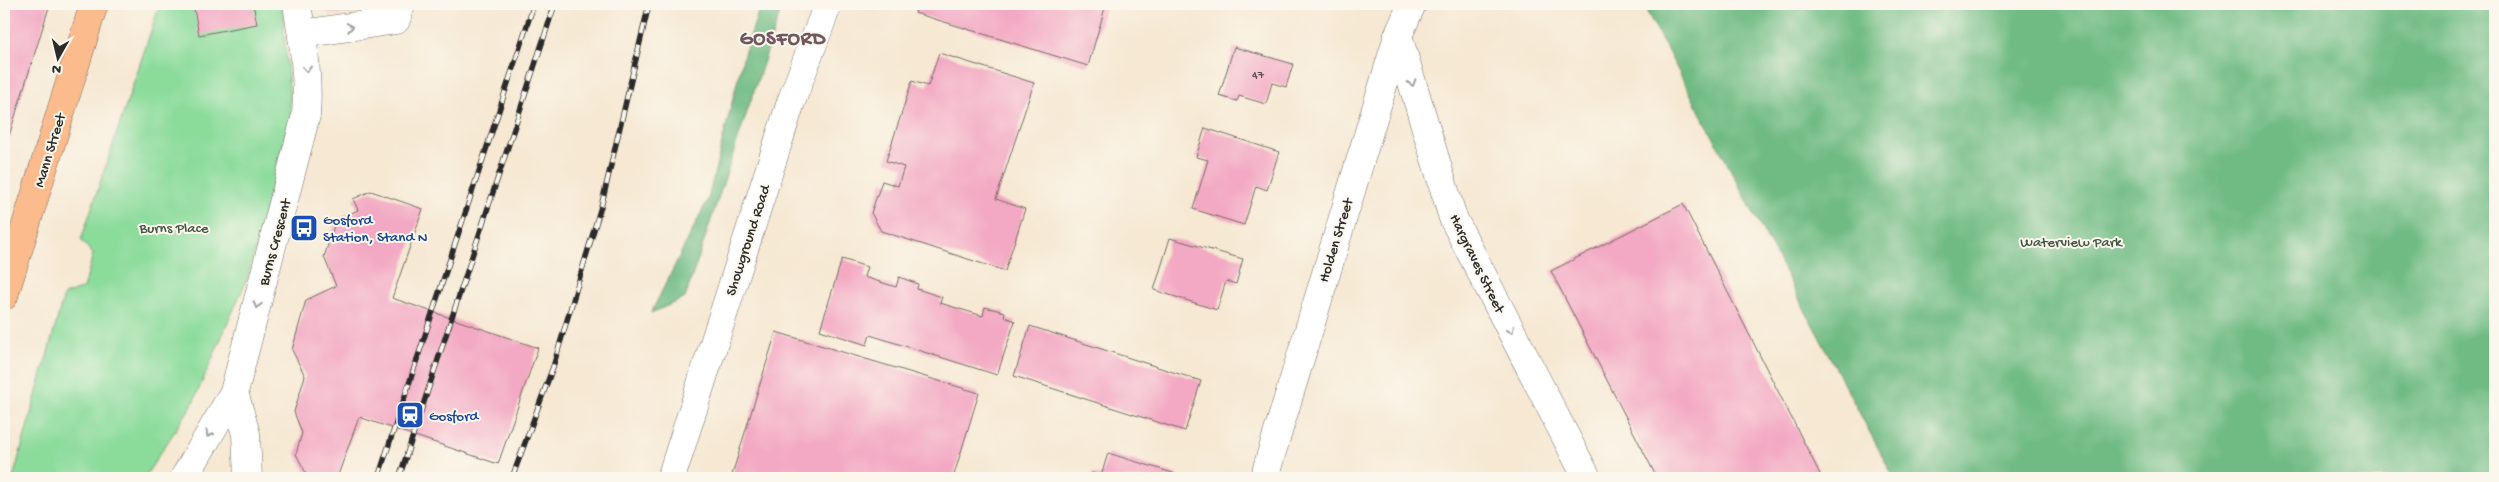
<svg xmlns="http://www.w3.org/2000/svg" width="2499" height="482" font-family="'Gochi Hand',sans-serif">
<rect width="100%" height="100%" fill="#fbf7ec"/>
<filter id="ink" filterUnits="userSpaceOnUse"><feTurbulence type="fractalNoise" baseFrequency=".02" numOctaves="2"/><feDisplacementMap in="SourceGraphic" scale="10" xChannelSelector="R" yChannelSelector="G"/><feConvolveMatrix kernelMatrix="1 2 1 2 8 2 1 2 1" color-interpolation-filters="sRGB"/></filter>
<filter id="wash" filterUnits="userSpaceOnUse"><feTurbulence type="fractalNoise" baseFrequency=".0096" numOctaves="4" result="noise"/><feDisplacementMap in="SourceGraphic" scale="20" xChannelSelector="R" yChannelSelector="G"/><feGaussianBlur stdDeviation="1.12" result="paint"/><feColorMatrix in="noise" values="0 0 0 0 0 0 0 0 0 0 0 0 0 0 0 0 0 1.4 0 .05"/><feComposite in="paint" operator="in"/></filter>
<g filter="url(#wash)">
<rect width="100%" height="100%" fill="#f6e8d3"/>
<polygon fill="#f7d0ca" points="318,4 395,4 393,9 332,16 318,6"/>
<polygon fill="#8bdb9b" stroke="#5b8363" points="160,4 282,4 291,114 247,279 192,405 144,478 13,478 64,295 84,288 93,254 81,240"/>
<g fill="#70bb83" stroke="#4e7357">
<polygon points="761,4 783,4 685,298 651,313 708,199 744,54"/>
<polygon points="1658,4 2495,4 2495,478 1894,478 1647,12"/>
</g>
<g id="blocks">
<g fill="#f3a8c3">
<polygon points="4,4 50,4 4,152"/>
<polygon points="193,4 253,4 257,24 199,35"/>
<polygon points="340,4 368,4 368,5 347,7"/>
<polygon points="918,4 1099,4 1105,8 1088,66 915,13"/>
<polygon points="1234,47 1293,64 1286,87 1272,83 1266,104 1239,96 1237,101 1219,96"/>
<polygon points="939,53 1034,83 996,199 1025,209 1005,271 881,231 871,213 882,181 898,186 904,167 886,161 912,81 928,86"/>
<polygon points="1205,128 1279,152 1267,190 1256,186 1244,225 1193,209 1208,160 1196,157"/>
<polygon points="371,191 423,209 392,298 538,348 498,464 359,417 337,478 318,478 307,475 296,454 302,433 294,412 305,376 292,350 306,300 336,286 324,257 336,220 358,210 353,199"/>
<polygon points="1683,204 1822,478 1657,478 1551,271"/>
<polygon points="1170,238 1243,259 1236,284 1226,281 1217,310 1154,290"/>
<polygon points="842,259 867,267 864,277 896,287 899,277 918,284 917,289 942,297 940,303 983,316 985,307 1005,312 1004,317 1015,321 997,375 870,335 867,345 820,330"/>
<polygon points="1030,326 1201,381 1185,431 1014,376"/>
<polygon points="776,332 979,393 953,478 731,478"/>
<polygon points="1108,453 1176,474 1175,478 1091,478 1092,473 1101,476"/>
</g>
</g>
</g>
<g filter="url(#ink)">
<use href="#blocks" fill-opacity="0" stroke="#726d66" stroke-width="1"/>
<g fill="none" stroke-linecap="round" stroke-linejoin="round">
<defs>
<g id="minor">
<polyline points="302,34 396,20 401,4"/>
<polyline points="1398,36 1453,218 1587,478"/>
<polyline points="184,478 234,392"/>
<path d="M 248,478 L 246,434 L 234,392 L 306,115 C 309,77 303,41 297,4"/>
<polyline points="671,478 791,102 828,4"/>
<polyline points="1264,478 1398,36 1412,4"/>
</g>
<polyline id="major" points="4,296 94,4"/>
</defs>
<use href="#minor" stroke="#726d66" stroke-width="29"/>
<use href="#major" stroke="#726d66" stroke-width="29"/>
<use href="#minor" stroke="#fff" stroke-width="28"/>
<use href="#major" stroke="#fbbb8c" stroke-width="28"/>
<defs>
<g id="rail">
<polyline points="378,478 534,4"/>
<polyline points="399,478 555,4"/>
<polyline points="512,478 553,367 602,203 649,4"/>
</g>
</defs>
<use href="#rail" stroke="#2b2b2b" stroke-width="5.5"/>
<use href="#rail" stroke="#fbf7ec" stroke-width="4" stroke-dasharray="11" stroke-linecap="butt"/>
</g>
<defs><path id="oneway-chevron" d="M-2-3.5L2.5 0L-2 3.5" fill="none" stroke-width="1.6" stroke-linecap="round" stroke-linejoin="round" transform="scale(1.25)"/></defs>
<g stroke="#a0a0a0">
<use href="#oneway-chevron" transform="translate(350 27) rotate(-9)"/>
<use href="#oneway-chevron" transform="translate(307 69) rotate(86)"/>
<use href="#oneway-chevron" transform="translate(1412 83) rotate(73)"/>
<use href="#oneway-chevron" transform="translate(257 305) rotate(105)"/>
<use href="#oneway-chevron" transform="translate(1511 330) rotate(63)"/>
<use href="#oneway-chevron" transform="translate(209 434) rotate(120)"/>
</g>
</g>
<defs>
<symbol id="bus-square" viewBox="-11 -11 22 22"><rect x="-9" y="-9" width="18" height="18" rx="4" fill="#1a4fb4" stroke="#fbf7ec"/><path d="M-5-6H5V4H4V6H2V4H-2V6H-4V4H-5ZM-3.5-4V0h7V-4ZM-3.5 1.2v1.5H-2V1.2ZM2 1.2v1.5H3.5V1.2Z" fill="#fff"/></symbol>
<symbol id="station-square" viewBox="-11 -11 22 22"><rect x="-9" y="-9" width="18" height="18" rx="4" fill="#1a4fb4" stroke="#fbf7ec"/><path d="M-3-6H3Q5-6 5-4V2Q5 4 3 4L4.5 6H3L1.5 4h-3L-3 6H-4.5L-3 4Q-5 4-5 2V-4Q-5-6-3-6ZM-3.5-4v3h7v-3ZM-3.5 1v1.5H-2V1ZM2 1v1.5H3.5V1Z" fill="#fff"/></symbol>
</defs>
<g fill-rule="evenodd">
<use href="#bus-square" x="288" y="212" width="32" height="32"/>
<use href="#station-square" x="394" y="399" width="32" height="32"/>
</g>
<g text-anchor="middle" stroke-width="4" stroke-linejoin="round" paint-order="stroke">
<g font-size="12" fill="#5d4a51">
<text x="1258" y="78">47</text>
</g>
<g font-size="15" fill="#2b2b2b" stroke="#fbf7ec">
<text transform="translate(49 150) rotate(-73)" y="5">Mann Street</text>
<text transform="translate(747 240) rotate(-72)" y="5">Showground Road</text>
<text transform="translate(1335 240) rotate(-73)" y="5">Holden Street</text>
<text transform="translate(274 242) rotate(-75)" y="5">Burns Crescent</text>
<text transform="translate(1478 263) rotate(64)" y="5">Hargraves Street</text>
</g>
<g font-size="15" fill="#164399" stroke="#fbf7ec" text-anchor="start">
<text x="323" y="224">Gosford<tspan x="323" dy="17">Station, Stand N</tspan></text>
<text x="429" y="420">Gosford</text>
</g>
<g font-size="15" fill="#435747" stroke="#fbf7ec">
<text x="174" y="232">Burns Place</text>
<text x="2071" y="246">Waterview Park</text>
</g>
<g font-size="20" font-weight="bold" letter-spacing="1" fill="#715760" stroke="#fbf7ec">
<text x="783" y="44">GOSFORD</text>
</g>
</g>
<rect width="2499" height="482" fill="none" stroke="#fbf7ec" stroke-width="20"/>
<g transform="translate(58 58) rotate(188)" stroke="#fbf7ec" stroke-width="4" paint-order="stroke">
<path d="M0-4L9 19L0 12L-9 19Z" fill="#2b2b2b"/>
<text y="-8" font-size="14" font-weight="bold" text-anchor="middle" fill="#2b2b2b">N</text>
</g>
</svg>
